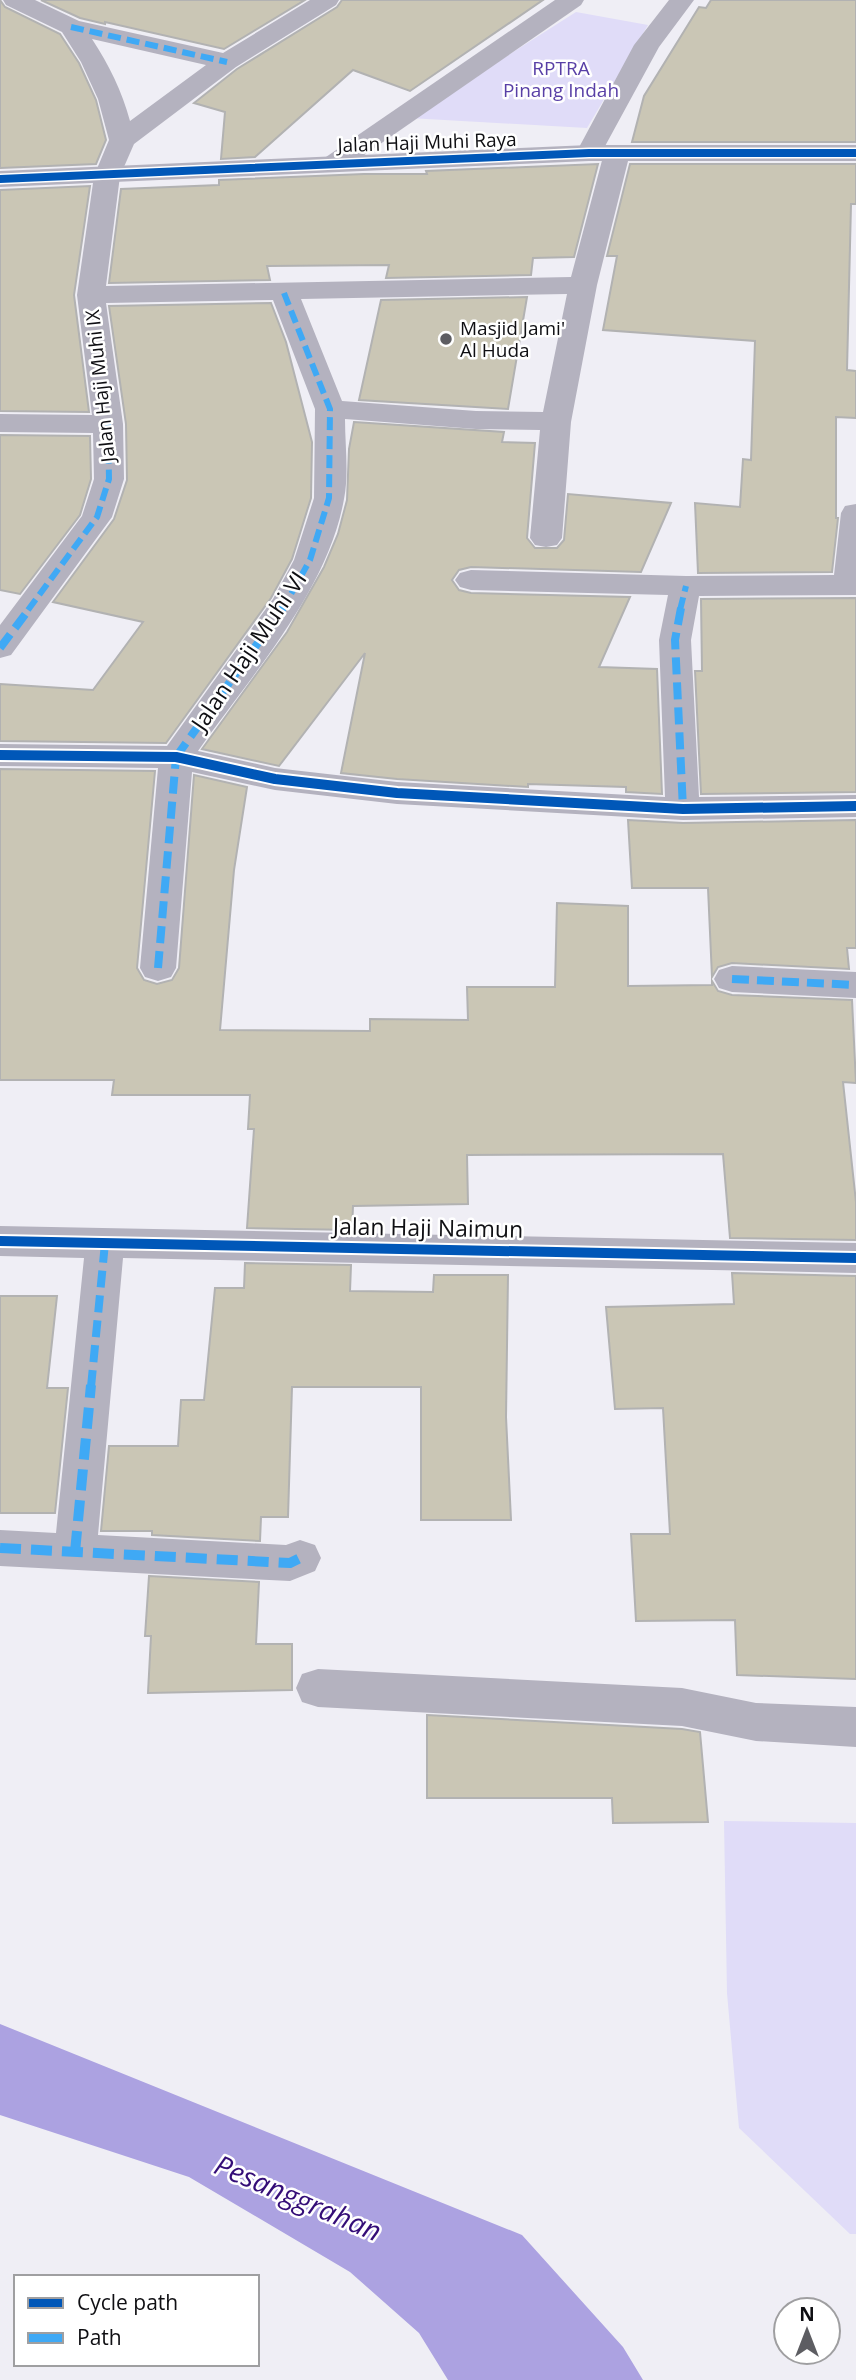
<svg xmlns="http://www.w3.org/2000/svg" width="856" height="2380" font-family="'Open Sans',sans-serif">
<rect width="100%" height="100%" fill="#efeef5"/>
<g fill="#e0dcf8">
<polygon points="576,12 648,25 587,128 409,118"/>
<polygon points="724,1821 856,1823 856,2234 850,2234 739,2128 727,1993"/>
</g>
<polygon fill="#aca2e1" points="0,2024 522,2235 623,2347 643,2380 448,2380 419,2333 350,2272 189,2177 0,2115"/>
<g fill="#cac6b5" stroke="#b2b2b2" stroke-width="2">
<polygon points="0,0 5,7 60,34 79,63 96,100 106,140 96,164 0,168"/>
<polygon points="41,0 305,0 224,49 105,22 105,24 80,18"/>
<polygon points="342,0 543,0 410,91 353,70 255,157 221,159 225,112 194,103 237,69 337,7"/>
<polygon points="711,0 856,0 856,142 632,142 644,96 699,7 706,8"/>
<polygon points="598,164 574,257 533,258 531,275 386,278 389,265 267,266 270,280 109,283 121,189 219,185 219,180 364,174 427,174 426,171"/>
<polygon points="630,164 856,164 856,204 851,204 847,370 856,371 856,418 836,417 836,518 838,518 832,572 698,573 695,503 740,507 743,459 751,460 755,341 603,330 617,256 607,256"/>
<polygon points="90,186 74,295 89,412 0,411 0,190"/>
<polygon points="527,297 508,409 359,400 381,300"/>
<polygon points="271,303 286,342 312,442 311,498 292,559 271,598 166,743 0,741 0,684 93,690 143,622 53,602 114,519 127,480 126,424 109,306"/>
<polygon points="354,422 504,432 502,442 535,443 527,538 535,548 557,548 564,540 568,494 671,503 641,572 471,567 459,570 452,580 459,590 471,593 630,597 599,667 657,669 662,794 626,792 626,787 528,784 528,787 397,779 341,773 365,653 279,766 202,749 287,632 324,567 338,534 347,500 349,449"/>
<polygon points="0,435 90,436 91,479 80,515 20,594 0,590"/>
<polygon points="856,598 856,792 701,794 695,671 702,671 701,599"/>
<polygon points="0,769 155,771 137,968 144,980 157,984 172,980 179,968 194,775 247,787 234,870 220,1030 370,1031 370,1019 468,1020 467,987 555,987 557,903 628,906 628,986 712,985 712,981 718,991 732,995 852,1000 856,1083 843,1082 856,1202 856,1240 730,1238 723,1154 467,1155 468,1204 353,1206 352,1230 247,1228 254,1129 248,1129 250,1095 112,1095 114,1080 0,1080"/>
<polygon points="628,820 683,823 856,820 856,948 847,948 849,969 732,963 718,967 712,977 708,888 632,888"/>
<polygon points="245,1263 351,1265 350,1291 433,1292 434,1275 508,1275 506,1417 511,1520 421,1520 421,1387 292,1387 288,1517 261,1517 260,1541 152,1535 152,1531 101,1531 109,1446 178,1446 181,1400 204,1400 215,1288 244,1288"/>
<polygon points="732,1273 856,1276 856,1679 737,1675 735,1620 636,1621 631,1534 670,1534 663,1408 615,1409 606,1307 734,1304"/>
<polygon points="0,1296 57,1296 47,1388 68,1388 55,1513 0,1513"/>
<polygon points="149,1576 259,1582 256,1644 292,1644 292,1690 148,1693 151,1636 145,1636"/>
<polygon points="427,1715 682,1729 700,1732 708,1822 613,1823 612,1798 427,1798"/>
</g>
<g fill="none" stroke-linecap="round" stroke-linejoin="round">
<g fill="#b4b2bf" fill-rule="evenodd">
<path d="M 3,0 L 35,0 L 79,21 L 223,53 L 310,0 L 339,0 L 336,5 L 236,67 L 134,144 L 120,176 L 106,286 L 571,277 L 604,153 L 608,147 L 617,145 L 626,147 L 630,153 L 597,285 L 571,422 L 562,538 L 557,545 L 546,547 L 535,545 L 530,538 L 540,430 L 476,429 L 345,419 C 345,445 349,474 344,499 C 328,590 251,676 198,751 L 275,768 L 397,782 L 665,797 L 659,640 L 668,595 L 471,590 L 460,587 L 455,580 L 460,573 L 471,570 L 686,576 L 834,575 L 841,513 L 845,506 L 856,504 L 856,595 L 699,596 L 691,640 L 699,797 L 856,795 L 856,817 L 683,820 L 397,804 L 275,790 L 192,772 L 176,968 L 171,977 L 158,981 L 145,977 L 140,968 L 158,768 L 0,766 L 0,744 L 167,746 L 273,599 L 294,560 L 314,498 L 315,409 L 273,300 L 106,303 L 123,424 L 124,479 L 112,517 L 11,655 L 0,658 L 0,625 L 82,516 L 94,479 L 93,433 L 0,432 L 0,414 L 92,415 L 77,295 L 94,176 L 109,140 L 98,99 L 81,62 L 62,32 L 6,5 ZM 92,39 L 206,65 L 130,121 C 122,91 109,65 92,39 ZM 567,294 L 543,412 L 476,411 L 342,401 L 301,299 Z"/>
<polygon points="555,0 584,0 581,5 344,169 335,171 326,169 322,163 326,157"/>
<polygon points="669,0 694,0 659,47 598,159 589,161 580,159 576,153 634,45"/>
<polygon points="732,966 856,972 856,998 732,992 719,988 714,979 719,970"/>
<polygon points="0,1226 856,1243 856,1273 123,1258 98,1535 286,1545 300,1540 315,1545 321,1558 315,1571 290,1581 0,1566 0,1530 56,1533 84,1258 0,1256"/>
<polygon points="318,1669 682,1688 756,1703 856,1707 856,1747 756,1741 682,1726 318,1707 302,1702 296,1688 302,1674"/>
</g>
<polygon fill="#b4b2bf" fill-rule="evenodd" points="589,145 856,145 856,161 589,161 0,187 0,171"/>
<g stroke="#3fa9f5" stroke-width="6" stroke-dasharray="13 6" stroke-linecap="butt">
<polyline points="71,27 227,62"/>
<polyline points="28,610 97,517 109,479 108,424"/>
<polyline points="282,610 310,560 329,498 330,409 284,293"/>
<polyline points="680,610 686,586"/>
</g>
<g stroke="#3fa9f5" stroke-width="8" stroke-dasharray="17 8" stroke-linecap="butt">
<polyline points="681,608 675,640 683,809"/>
<polyline points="0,648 30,608"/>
<polyline points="176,757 283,608"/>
<polyline points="158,968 176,757"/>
<polyline points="732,979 856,985"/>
<polyline points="91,1387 105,1243"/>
</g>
<g stroke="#3fa9f5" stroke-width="10" stroke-dasharray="21 10" stroke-linecap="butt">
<polyline points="0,1548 290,1563 300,1558"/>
<polyline points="75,1552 91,1385"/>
</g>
<defs>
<polyline id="cycleway-far1" points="0,179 589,153 856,153"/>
<g id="cycleway">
<polyline points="0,755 176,757 275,779 397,793 683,809 856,806"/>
<polyline points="0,1241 856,1258"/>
</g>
</defs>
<use href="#cycleway-far1" stroke="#fff" stroke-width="11"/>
<use href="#cycleway" stroke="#fff" stroke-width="14"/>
<use href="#cycleway-far1" stroke="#0057b8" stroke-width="8"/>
<use href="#cycleway" stroke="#0057b8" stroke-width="10"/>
</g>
<circle fill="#5d5d62" stroke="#fff" stroke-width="2.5" cx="446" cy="339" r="7"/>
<g text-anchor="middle" stroke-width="5" stroke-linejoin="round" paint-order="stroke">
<g font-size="19" fill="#583fa6" stroke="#fff">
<text x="561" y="75">RPTRA<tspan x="561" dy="22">Pinang Indah</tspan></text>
</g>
<g font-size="19" fill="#0f0f13" stroke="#fff">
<text transform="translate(427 142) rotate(-2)" y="7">Jalan Haji Muhi Raya</text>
<text transform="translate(100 386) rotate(-96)" y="7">Jalan Haji Muhi IX</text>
</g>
<g font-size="19" fill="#0f0f13" stroke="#fff" text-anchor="start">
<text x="460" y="335">Masjid Jami'<tspan x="460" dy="22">Al Huda</tspan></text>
</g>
<g font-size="23" fill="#0f0f13" stroke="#fff">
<text transform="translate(249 651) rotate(-56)" y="8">Jalan Haji Muhi VI</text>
<text transform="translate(428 1228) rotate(1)" y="8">Jalan Haji Naimun</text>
</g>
<g font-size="28" font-style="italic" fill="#340d77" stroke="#fff">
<text transform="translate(298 2198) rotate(23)" y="10">Pesanggrahan</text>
</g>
</g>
<rect x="14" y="2275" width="245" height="91" fill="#ffffff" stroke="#9f9fa1" stroke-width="2"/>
<rect x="28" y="2298" width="35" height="10" fill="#0057b8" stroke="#9f9fa1" stroke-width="2"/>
<text x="77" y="2310" font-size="21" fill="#0f0f13">Cycle path</text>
<rect x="28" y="2333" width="35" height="10" fill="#3fa9f5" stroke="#9f9fa1" stroke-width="2"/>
<text x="77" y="2345" font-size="21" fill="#0f0f13">Path</text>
<g transform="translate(807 2331)"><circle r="33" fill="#ffffff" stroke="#9f9fa1" stroke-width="2"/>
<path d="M0-5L12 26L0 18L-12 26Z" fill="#5d5d62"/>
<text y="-10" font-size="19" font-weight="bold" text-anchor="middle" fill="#0f0f13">N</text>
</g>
</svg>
